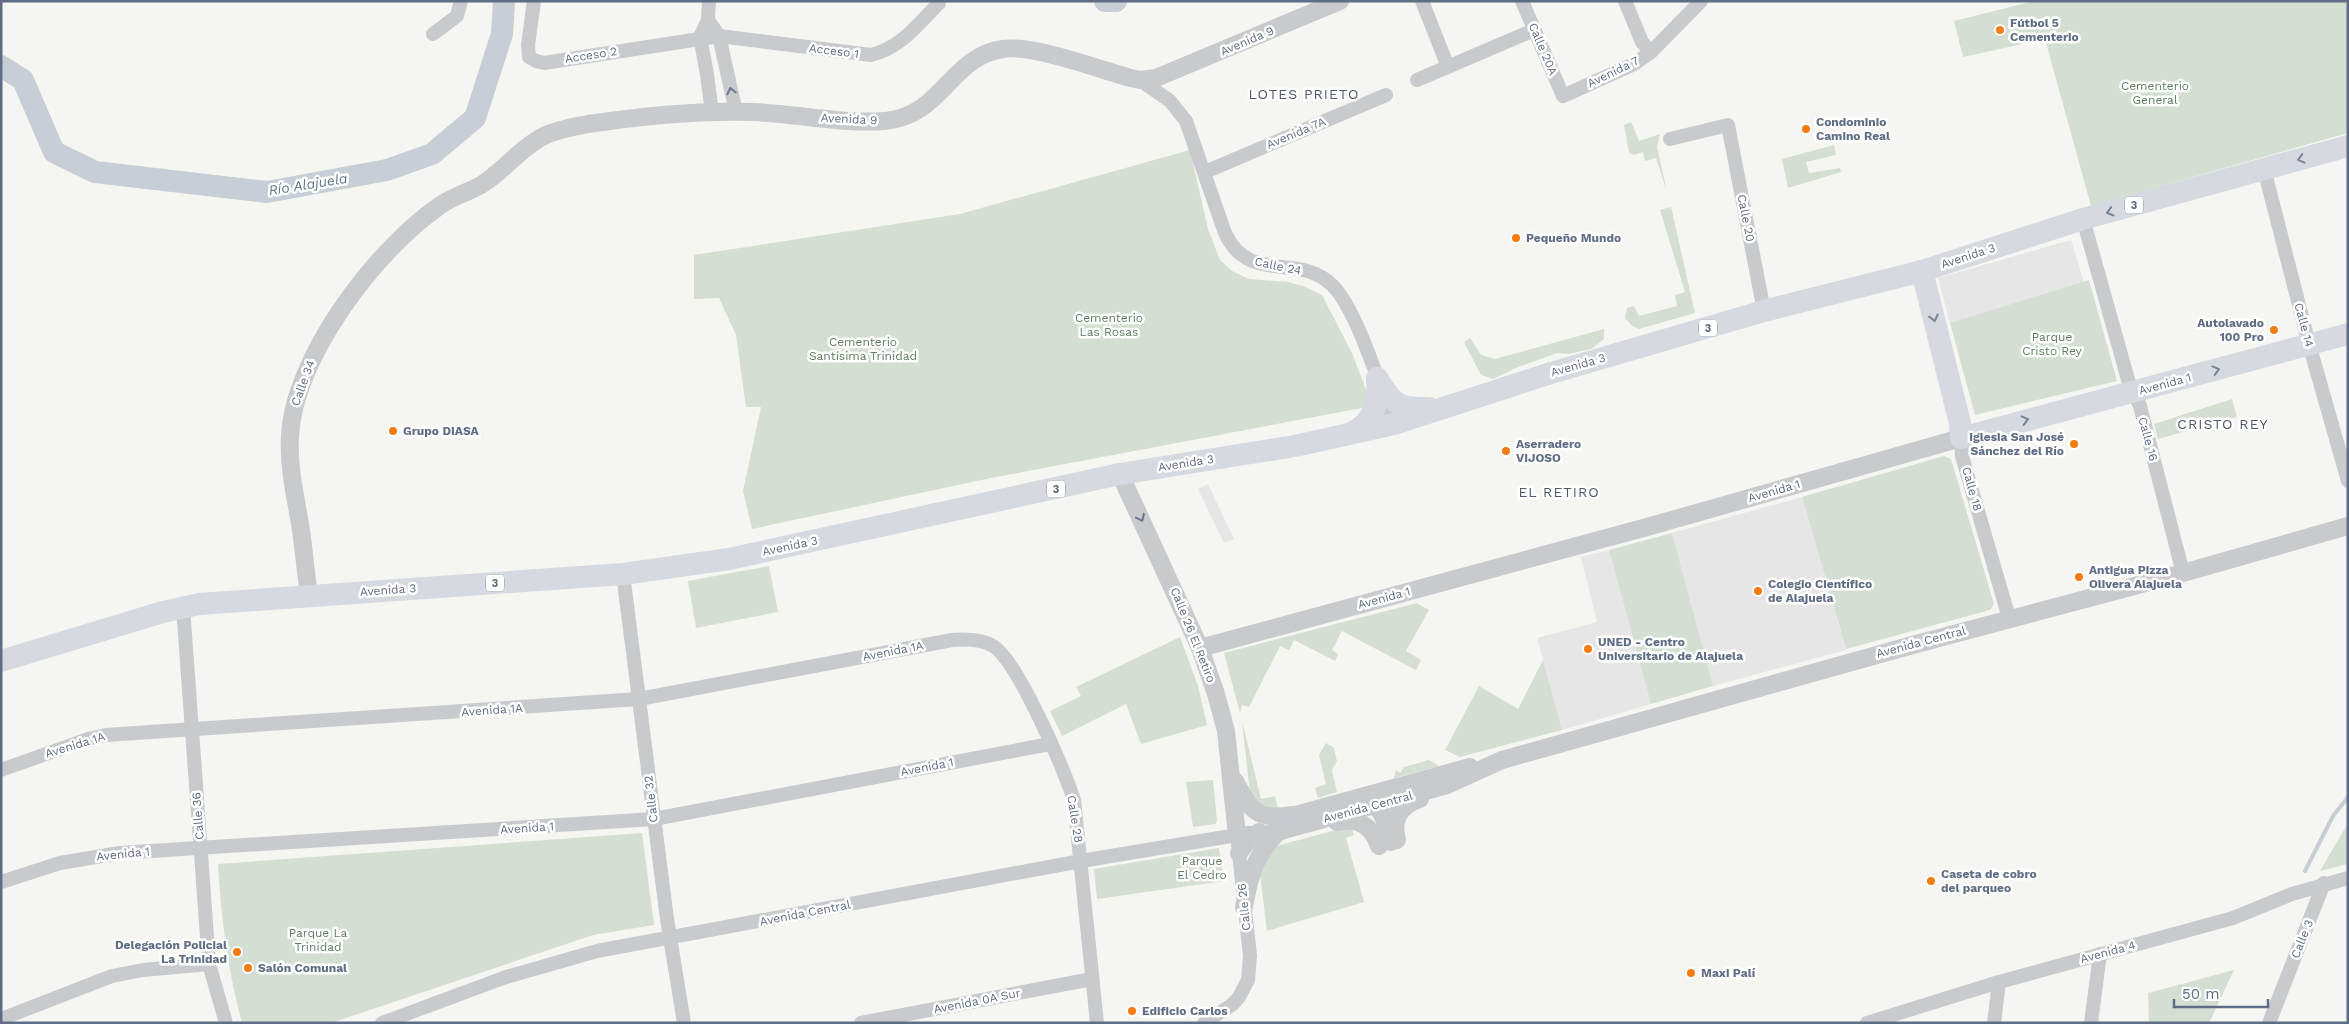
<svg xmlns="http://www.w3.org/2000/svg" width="2349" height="1024" font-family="'Work Sans',sans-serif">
<rect width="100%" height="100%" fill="#f5f6f1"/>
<g fill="#e5e6e5">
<polygon points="2071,240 2084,282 1950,323 1938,278"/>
<polygon points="1208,484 1234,539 1224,543 1198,489"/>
<polygon points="1802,497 1846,650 1713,686 1672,533"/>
<polygon points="1609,550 1651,704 1562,730 1537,638 1597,622 1581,557"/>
</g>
<g fill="#d4ded2">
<polygon points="2034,1 2348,1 2348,133 2091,206 2045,39 1963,57 1954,21"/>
<polygon points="1631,122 1639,141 1660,134 1657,147 1667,192 1656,158 1645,161 1643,152 1634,155 1629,152 1624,125"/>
<polygon points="1834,145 1836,155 1806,162 1809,173 1840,168 1841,172 1788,188 1782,159"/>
<polygon points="1190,150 1208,229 1220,260 1232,271 1249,279 1288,282 1303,286 1322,295 1352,353 1368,395 1366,405 1362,408 986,479 752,529 743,491 761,407 746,407 736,335 719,298 694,299 694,255 960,214"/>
<polygon points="1671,207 1695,313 1639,329 1631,325 1625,318 1627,308 1634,306 1639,316 1677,306 1675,295 1685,292 1660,210"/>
<polygon points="2089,280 2117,381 1975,415 1950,323"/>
<polygon points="1604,329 1604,339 1591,349 1569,354 1557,353 1516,368 1493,379 1481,375 1464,342 1470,338 1481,355 1495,359"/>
<polygon points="2232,399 2237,417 2158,439 2154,424"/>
<polygon points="1944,456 1951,459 1994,604 1990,610 1846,649 1802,497"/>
<polygon points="1672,533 1713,686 1651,704 1609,550"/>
<polygon points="769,566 778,612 696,628 688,581"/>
<polygon points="1417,603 1429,610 1406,651 1421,660 1416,670 1342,631 1332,650 1338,654 1335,661 1294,640 1289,650 1280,646 1249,707 1242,705 1240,713 1224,653"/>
<polygon points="1180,637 1198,686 1207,725 1141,744 1126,704 1062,736 1050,711 1081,696 1076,687"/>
<polygon points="1543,660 1562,730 1460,757 1445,750 1479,686 1518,709"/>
<polygon points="1242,721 1261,799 1275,796 1278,809 1258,804 1250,794"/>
<polygon points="1326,743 1334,748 1337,761 1332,770 1337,792 1318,798 1315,788 1326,784 1319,755"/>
<polygon points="1429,760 1439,766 1394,778 1396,770 1400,773 1404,767"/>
<polygon points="1213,780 1217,821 1215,824 1193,827 1186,782"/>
<polygon points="2348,823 2348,864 2320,871"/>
<polygon points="1351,826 1354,835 1346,838 1364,902 1267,931 1260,874 1263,862 1276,846"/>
<path d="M 642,833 L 654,925 L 593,935 L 331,1023 L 242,1023 C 228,971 221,918 218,864 Z"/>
<polygon points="1219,848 1224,881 1097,899 1094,869"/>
<polygon points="2234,970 2209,1023 2149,1023 2148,993"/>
</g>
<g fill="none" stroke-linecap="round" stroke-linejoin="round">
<polyline stroke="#c7ced5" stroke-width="4" points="2305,871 2333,816 2348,797"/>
<g stroke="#c7ced5" stroke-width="22">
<polyline points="1105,1 1116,1"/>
<polyline points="1,66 23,80 54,152 95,172 267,192 387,170 432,154 475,118 502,34 504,1"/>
</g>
<g stroke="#c8cace" stroke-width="14">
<path d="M 534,1 L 528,45 L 529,57 L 536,61 L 544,63 L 719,36 L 871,55 C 901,48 917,25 939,3"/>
<polyline points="1422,1 1448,67"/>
<polyline points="1522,1 1563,96 1634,64 1651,52 1701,1"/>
<polyline points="1625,1 1642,42 1651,52"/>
<polyline points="708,20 709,1"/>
<polyline points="433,34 457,16 461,1"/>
<path d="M 1140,80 L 1170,101 L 1186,121 L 1225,233 C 1249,285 1298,252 1332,285 C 1357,309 1381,390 1394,424"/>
<polyline points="1417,80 1534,30"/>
<polyline points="712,113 707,74 700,37 708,20 719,36 736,112"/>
<polyline points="1670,139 1728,125 1764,311"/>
<polyline points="2264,169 2309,344 2348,481"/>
<polyline points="1205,172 1386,95"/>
<polyline points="2083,219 2129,383 2140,406 2183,573"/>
<polyline points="1961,438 1962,456 2009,618"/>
<polyline points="623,574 667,919 684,1023"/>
<polyline points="183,607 209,964 226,1023"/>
<path d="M 1,770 L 88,739 L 106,735 L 639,699 L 952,640 C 966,639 981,639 993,646 C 1018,661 1064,770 1074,800 L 1097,1023"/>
<polyline points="1,882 60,863 120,853 654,819 1050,744"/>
<polyline points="1,1019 112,976 143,970 209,964"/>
<polyline points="382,1023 506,977 597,951 1081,861 1237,835 1250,956 1248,980 1239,997 1233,1004 1204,1023"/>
<polyline points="861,1023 1092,979"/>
<polyline points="1867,1023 1999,982 2233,918 2292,894 2348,878"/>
<polyline points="1994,1023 1999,982"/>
<polyline points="2091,1023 2100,954"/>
<polyline points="2269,1023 2324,883"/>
</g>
<g stroke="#c8cace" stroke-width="18">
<polyline points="1120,474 1200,648 1216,694 1226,731 1237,835"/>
<path d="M 309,596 C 306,574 304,552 301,530 C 296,498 288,468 290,436 C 294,357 375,251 438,207 C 451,197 467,193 481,185 C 503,172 519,149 542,137 C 555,130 573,127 588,124 C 642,116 699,110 754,112 C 797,114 841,124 885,121 C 942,116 951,56 1003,49 C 1033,44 1100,70 1131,78 L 1140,80 L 1156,78 L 1340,1"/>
<polyline points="1200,648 1647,527 1961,438"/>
<path d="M 1235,781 C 1250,809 1256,821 1291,815"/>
<path d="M 1366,802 C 1385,807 1385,824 1391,842"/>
<polyline points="1281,819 1470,767"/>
<path d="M 1337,822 C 1357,817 1372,826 1379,846"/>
<polyline points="1237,835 1266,835 1447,785 1502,760 1909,646 2183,573 2348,526"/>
<path d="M 1397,840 C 1391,819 1401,805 1420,799"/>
<polyline points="1239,853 1249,839 1259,832"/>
<path d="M 1244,907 C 1249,876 1256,853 1279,831"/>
</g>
<g stroke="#d6d9df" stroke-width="22">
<polyline points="1922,271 1960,423 1961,438 2348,334"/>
<path d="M 1377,378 C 1393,404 1398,409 1429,408"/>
<path d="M 1351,433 C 1375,421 1379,403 1377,378"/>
<polyline points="1,661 163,612 199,604 623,574 729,559 1120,474 1295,446 1394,424 1551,373 1764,311 1922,271 2083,219 2348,146"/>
</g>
</g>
<defs><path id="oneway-chevron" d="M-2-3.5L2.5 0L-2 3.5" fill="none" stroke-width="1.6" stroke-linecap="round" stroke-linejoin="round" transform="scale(1.25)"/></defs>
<g stroke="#6b768d">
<use href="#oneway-chevron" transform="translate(731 91) rotate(-103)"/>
<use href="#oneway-chevron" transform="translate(1141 518) rotate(65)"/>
</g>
<g stroke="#788398">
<use href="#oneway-chevron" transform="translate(2301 159) rotate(165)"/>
<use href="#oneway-chevron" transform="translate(2110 212) rotate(164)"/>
<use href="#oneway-chevron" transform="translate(1934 318) rotate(76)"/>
<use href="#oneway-chevron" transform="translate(2216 370) rotate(-15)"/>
<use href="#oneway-chevron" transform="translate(2025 420) rotate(-15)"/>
</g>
<g fill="#f57c12" stroke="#fff" stroke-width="2">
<circle cx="2000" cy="30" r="5"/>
<circle cx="1806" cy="129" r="5"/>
<circle cx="1516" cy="238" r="5"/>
<circle cx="2274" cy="330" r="5"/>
<circle cx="393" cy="431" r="5"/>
<circle cx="2074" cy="444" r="5"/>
<circle cx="1506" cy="451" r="5"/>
<circle cx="2079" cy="577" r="5"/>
<circle cx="1758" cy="591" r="5"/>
<circle cx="1588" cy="649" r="5"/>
<circle cx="1931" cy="881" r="5"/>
<circle cx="237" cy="952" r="5"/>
<circle cx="248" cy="968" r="5"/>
<circle cx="1691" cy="973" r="5"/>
<circle cx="1132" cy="1011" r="5"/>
</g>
<g text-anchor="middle" stroke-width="5" stroke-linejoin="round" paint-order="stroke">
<g fill="#fff" stroke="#9099aa" stroke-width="1">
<rect x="2125" y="196.5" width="18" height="17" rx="4"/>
<rect x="1699" y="319.5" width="18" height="17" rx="4"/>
<rect x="1047" y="480.5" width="18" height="17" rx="4"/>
<rect x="486" y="574.5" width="18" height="17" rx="4"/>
</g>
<g font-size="11" font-weight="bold" fill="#616d86">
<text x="2134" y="209">3</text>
<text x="1708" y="332">3</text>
<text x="1056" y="493">3</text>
<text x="495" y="587">3</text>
</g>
<g font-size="12" font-weight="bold" fill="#616d86" stroke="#fff" text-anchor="start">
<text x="2010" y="27">Fútbol 5<tspan x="2010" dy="14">Cementerio</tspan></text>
<text x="1816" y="126">Condominio<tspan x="1816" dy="14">Camino Real</tspan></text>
<text x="1526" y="242">Pequeño Mundo</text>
<text x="2264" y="327" text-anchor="end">Autolavado<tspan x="2264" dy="14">100 Pro</tspan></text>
<text x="403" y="435">Grupo DIASA</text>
<text x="2064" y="441" text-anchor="end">Iglesia San José<tspan x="2064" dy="14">Sánchez del Río</tspan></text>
<text x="1516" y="448">Aserradero<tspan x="1516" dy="14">VIJOSO</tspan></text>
<text x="2089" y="574">Antigua Pizza<tspan x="2089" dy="14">Olivera Alajuela</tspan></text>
<text x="1768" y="588">Colegio Científico<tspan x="1768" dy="14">de Alajuela</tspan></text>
<text x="1598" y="646">UNED - Centro<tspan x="1598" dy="14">Universitario de Alajuela</tspan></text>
<text x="1941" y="878">Caseta de cobro<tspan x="1941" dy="14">del parqueo</tspan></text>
<text x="227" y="949" text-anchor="end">Delegación Policial<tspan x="227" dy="14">La Trinidad</tspan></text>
<text x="258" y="972">Salón Comunal</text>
<text x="1701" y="977">Maxi Palí</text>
<text x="1142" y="1015">Edificio Carlos</text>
</g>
<g font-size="12" fill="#616d86" stroke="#fff">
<text transform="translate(1247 41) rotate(-23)" y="4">Avenida 9</text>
<text transform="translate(1543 49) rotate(67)" y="4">Calle 20A</text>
<text transform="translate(834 51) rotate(7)" y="4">Acceso 1</text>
<text transform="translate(591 55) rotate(-9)" y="4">Acceso 2</text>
<text transform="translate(1613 72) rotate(-26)" y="4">Avenida 7</text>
<text transform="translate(849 119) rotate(3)" y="4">Avenida 9</text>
<text transform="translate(1296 133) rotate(-23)" y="4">Avenida 7A</text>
<text transform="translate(1746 218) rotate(79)" y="4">Calle 20</text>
<text transform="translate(1968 256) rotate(-18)" y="4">Avenida 3</text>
<text transform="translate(1278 266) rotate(12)" y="4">Calle 24</text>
<text transform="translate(2304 325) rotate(75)" y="4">Calle 14</text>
<text transform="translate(1578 365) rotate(-16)" y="4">Avenida 3</text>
<text transform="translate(303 383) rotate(-70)" y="4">Calle 34</text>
<text transform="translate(2165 384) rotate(-15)" y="4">Avenida 1</text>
<text transform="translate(2148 439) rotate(75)" y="4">Calle 16</text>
<text transform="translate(1186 463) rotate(-9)" y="4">Avenida 3</text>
<text transform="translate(1972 489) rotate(74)" y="4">Calle 18</text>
<text transform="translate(1774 491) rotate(-16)" y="4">Avenida 1</text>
<text transform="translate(790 546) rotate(-12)" y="4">Avenida 3</text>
<text transform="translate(388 590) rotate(-4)" y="4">Avenida 3</text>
<text transform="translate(1384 598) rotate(-15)" y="4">Avenida 1</text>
<text transform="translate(1193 635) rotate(68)" y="4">Calle 26 El Retiro</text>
<text transform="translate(1921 642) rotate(-15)" y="4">Avenida Central</text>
<text transform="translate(893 651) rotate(-11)" y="4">Avenida 1A</text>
<text transform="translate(492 710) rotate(-4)" y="4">Avenida 1A</text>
<text transform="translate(75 745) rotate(-17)" y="4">Avenida 1A</text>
<text transform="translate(927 767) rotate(-11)" y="4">Avenida 1</text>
<text transform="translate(651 799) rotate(-97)" y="4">Calle 32</text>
<text transform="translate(1368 807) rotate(-15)" y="4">Avenida Central</text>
<text transform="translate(198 816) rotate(-94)" y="4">Calle 36</text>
<text transform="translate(1075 819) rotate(81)" y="4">Calle 28</text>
<text transform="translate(527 828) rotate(-4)" y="4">Avenida 1</text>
<text transform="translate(123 854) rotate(-6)" y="4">Avenida 1</text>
<text transform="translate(1244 907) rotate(-96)" y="4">Calle 26</text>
<text transform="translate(805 913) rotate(-11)" y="4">Avenida Central</text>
<text transform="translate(2302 939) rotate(-68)" y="4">Calle 3</text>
<text transform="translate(2108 952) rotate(-15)" y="4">Avenida 4</text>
<text transform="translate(977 1001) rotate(-11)" y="4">Avenida 0A Sur</text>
</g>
<g font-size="12" fill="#617c62" stroke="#fff">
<text x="2155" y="90">Cementerio<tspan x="2155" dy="14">General</tspan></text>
<text x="1109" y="322">Cementerio<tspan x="1109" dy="14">Las Rosas</tspan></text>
<text x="2052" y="341">Parque<tspan x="2052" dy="14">Cristo Rey</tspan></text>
<text x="863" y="346">Cementerio<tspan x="863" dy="14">Santísima Trinidad</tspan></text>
<text x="1202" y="865">Parque<tspan x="1202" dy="14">El Cedro</tspan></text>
<text x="318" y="937">Parque La<tspan x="318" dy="14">Trinidad</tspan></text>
</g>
<g font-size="14" letter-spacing="1" fill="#50586a" stroke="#fff">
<text x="1304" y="99">LOTES PRIETO</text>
<text x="2223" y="429">CRISTO REY</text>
<text x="1559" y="497">EL RETIRO</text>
</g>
<g font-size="14" font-style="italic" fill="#62758a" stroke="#fff">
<text transform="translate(308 184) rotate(-9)" y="5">Río Alajuela</text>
</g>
</g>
<rect width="2349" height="1024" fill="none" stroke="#616d86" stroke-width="5"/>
<path d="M2174 999v8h94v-8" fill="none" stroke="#616d86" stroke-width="2.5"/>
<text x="2182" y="999" font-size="15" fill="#616d86" stroke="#ffffff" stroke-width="4" paint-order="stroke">50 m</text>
</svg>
